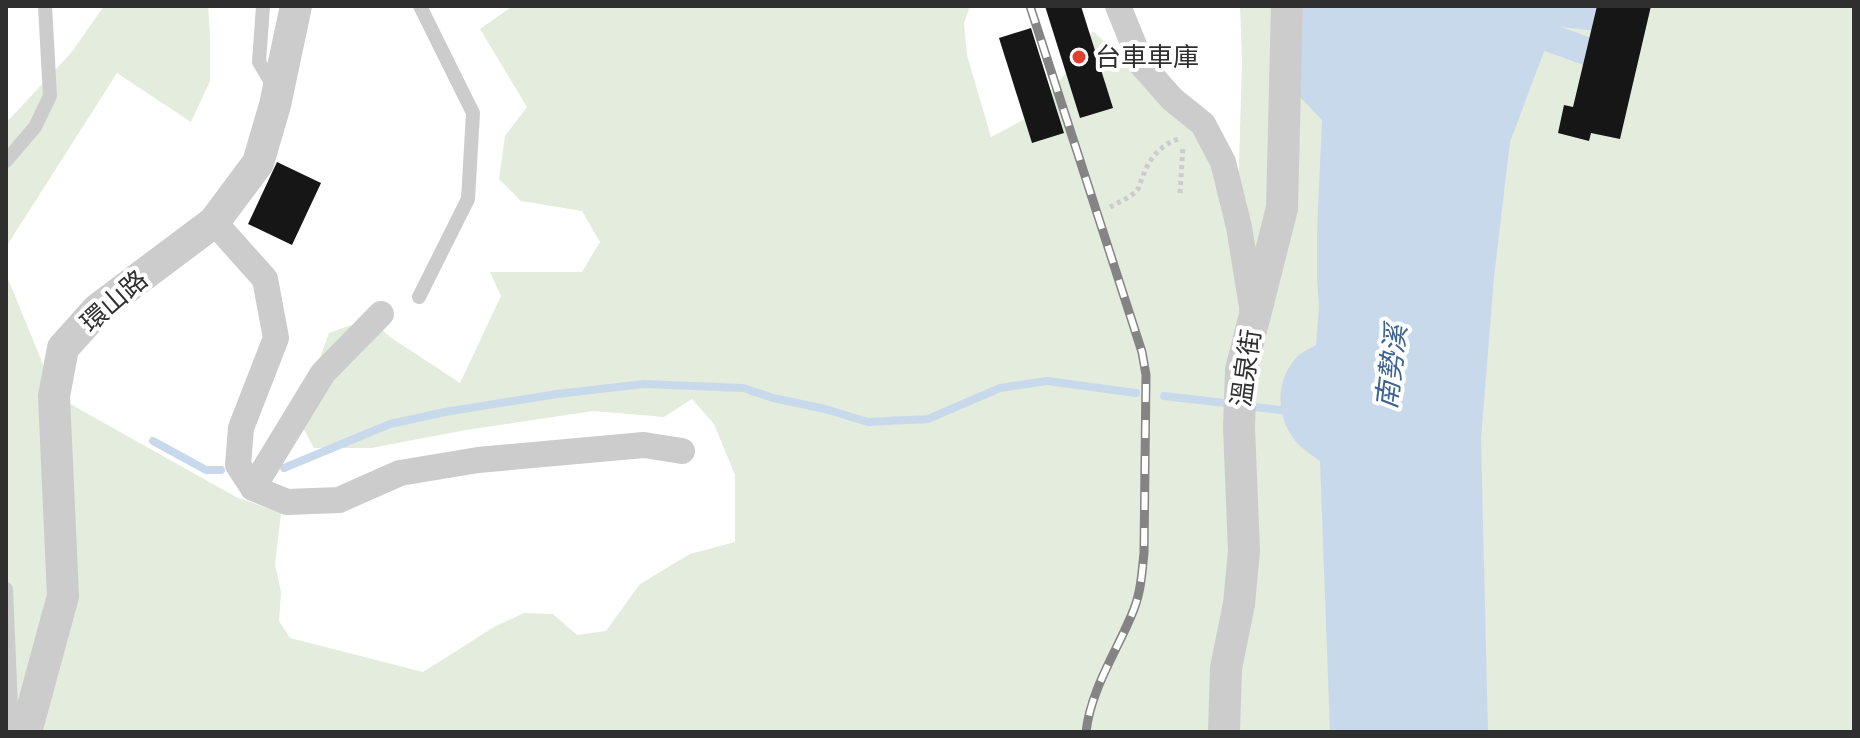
<svg xmlns="http://www.w3.org/2000/svg" width="1860" height="738" font-family="'Public Sans','Noto Sans TC',sans-serif">
<rect width="100%" height="100%" fill="#fff"/>
<g fill="#e3ecdd">
<polygon points="104,6 208,6 210,36 210,81 191,122 117,73 6,247 6,123 71,53"/>
<polygon points="513,6 970,6 964,23 967,55 991,137 1025,119 1066,73 1093,31 1170,104 1201,140 1238,200 1242,61 1240,6 1854,6 1854,732 6,732 6,274 56,396 236,497 281,513 275,564 281,592 279,621 290,638 423,672 494,627 524,613 553,614 577,635 606,631 640,584 690,554 735,542 735,475 714,424 692,399 664,417 593,411 466,430 371,448 314,448 301,424 314,374 329,333 348,326 376,324 390,337 460,383 501,296 490,272 582,272 600,242 582,211 521,201 499,179 505,136 527,107 480,29"/>
</g>
<path fill="#c9d9ec" d="M 1303,6 L 1553,6 L 1551,33 L 1510,142 L 1494,277 L 1481,439 L 1488,732 L 1330,732 L 1320,461 C 1313,456 1306,451 1300,446 C 1277,423 1273,385 1295,359 C 1300,353 1309,349 1316,345 L 1319,307 L 1317,278 L 1317,231 L 1322,120 L 1300,97 Z"/>
<g fill="none" stroke-linecap="round" stroke-linejoin="round">
<g stroke="#c9d9ec" stroke-width="8">
<polyline points="1164,396 1225,403"/>
<polyline points="1254,407 1289,411"/>
<polyline points="153,441 206,470 221,470"/>
<polyline points="284,468 390,424 445,412 557,394 644,384 743,388 773,398 825,409 868,422 928,419 1000,388 1047,381 1136,393"/>
</g>
<g stroke="#c9d9ec" stroke-width="28">
<polyline points="1461,6 1611,60"/>
<polyline points="1517,8 1624,20"/>
</g>
</g>
<g fill="#161616">
<polygon points="1045,6 1081,6 1113,108 1080,118"/>
<polygon points="1597,6 1651,6 1620,139 1591,133 1589,141 1558,133 1564,105 1573,107"/>
<polygon points="1031,28 1064,133 1032,143 999,38"/>
<polygon points="277,162 321,183 292,245 248,224"/>
</g>
<g fill="none" stroke-linecap="round" stroke-linejoin="round">
<g stroke="#ccc" stroke-width="5" stroke-dasharray="4 4" stroke-linecap="butt">
<polyline points="1180,193 1183,145"/>
<path d="M 1110,207 C 1119,202 1132,197 1138,189 C 1140,186 1141,179 1143,176 C 1148,160 1162,143 1179,139"/>
</g>
<g stroke="#ccc" stroke-width="14">
<polyline points="263,6 259,62 275,89"/>
<polyline points="6,161 35,127 50,96 45,6"/>
<polyline points="419,297 468,199 473,113 420,6"/>
<polyline points="6,589 12,732"/>
</g>
<g stroke="#ccc" stroke-width="26">
<polyline points="1118,6 1142,65 1172,99 1203,124 1223,162 1239,227 1253,313"/>
<polyline points="214,222 265,279 276,338 241,428 238,465 253,488 287,502 339,500 400,473 478,460 644,445 682,451"/>
<polyline points="253,488 323,373 381,314"/>
</g>
<g stroke="#ccc" stroke-width="32">
<polyline points="26,732 63,596 54,396 63,348 98,309 214,222 258,163 275,105 296,6"/>
<polyline points="1224,732 1226,668 1239,604 1244,551 1239,427 1241,370 1282,208 1287,6"/>
</g>
<defs>
<path id="rail" d="M 1030,6 L 1142,352 L 1146,375 L 1144,553 C 1142,572 1141,591 1134,609 C 1118,650 1091,688 1086,732"/>
</defs>
<use href="#rail" stroke="#848484" stroke-width="9"/>
<use href="#rail" stroke="#fff" stroke-width="6" stroke-dasharray="18" stroke-linecap="butt"/>
</g>
<circle fill="#e73d30" stroke="#fff" stroke-width="3" cx="1079" cy="57" r="8"/>
<g text-anchor="middle" stroke-width="8" stroke-linejoin="round" paint-order="stroke">
<g font-size="26" fill="#2f2f2f" stroke="#fff" text-anchor="start">
<text x="1095" y="66">台車車庫</text>
</g>
<g font-size="26" fill="#2f2f2f" stroke="#fff">
<text transform="translate(114 301) rotate(-41)" y="9">環山路</text>
<text transform="translate(1246 368) rotate(-82)" y="9">溫泉街</text>
</g>
<g font-size="28" font-style="italic" fill="#3c6493" stroke="#fff">
<text transform="translate(1391 367) rotate(-83)" y="10">南勢溪</text>
</g>
</g>
<rect width="1860" height="738" fill="none" stroke="#2f2f2f" stroke-width="16"/>
</svg>
